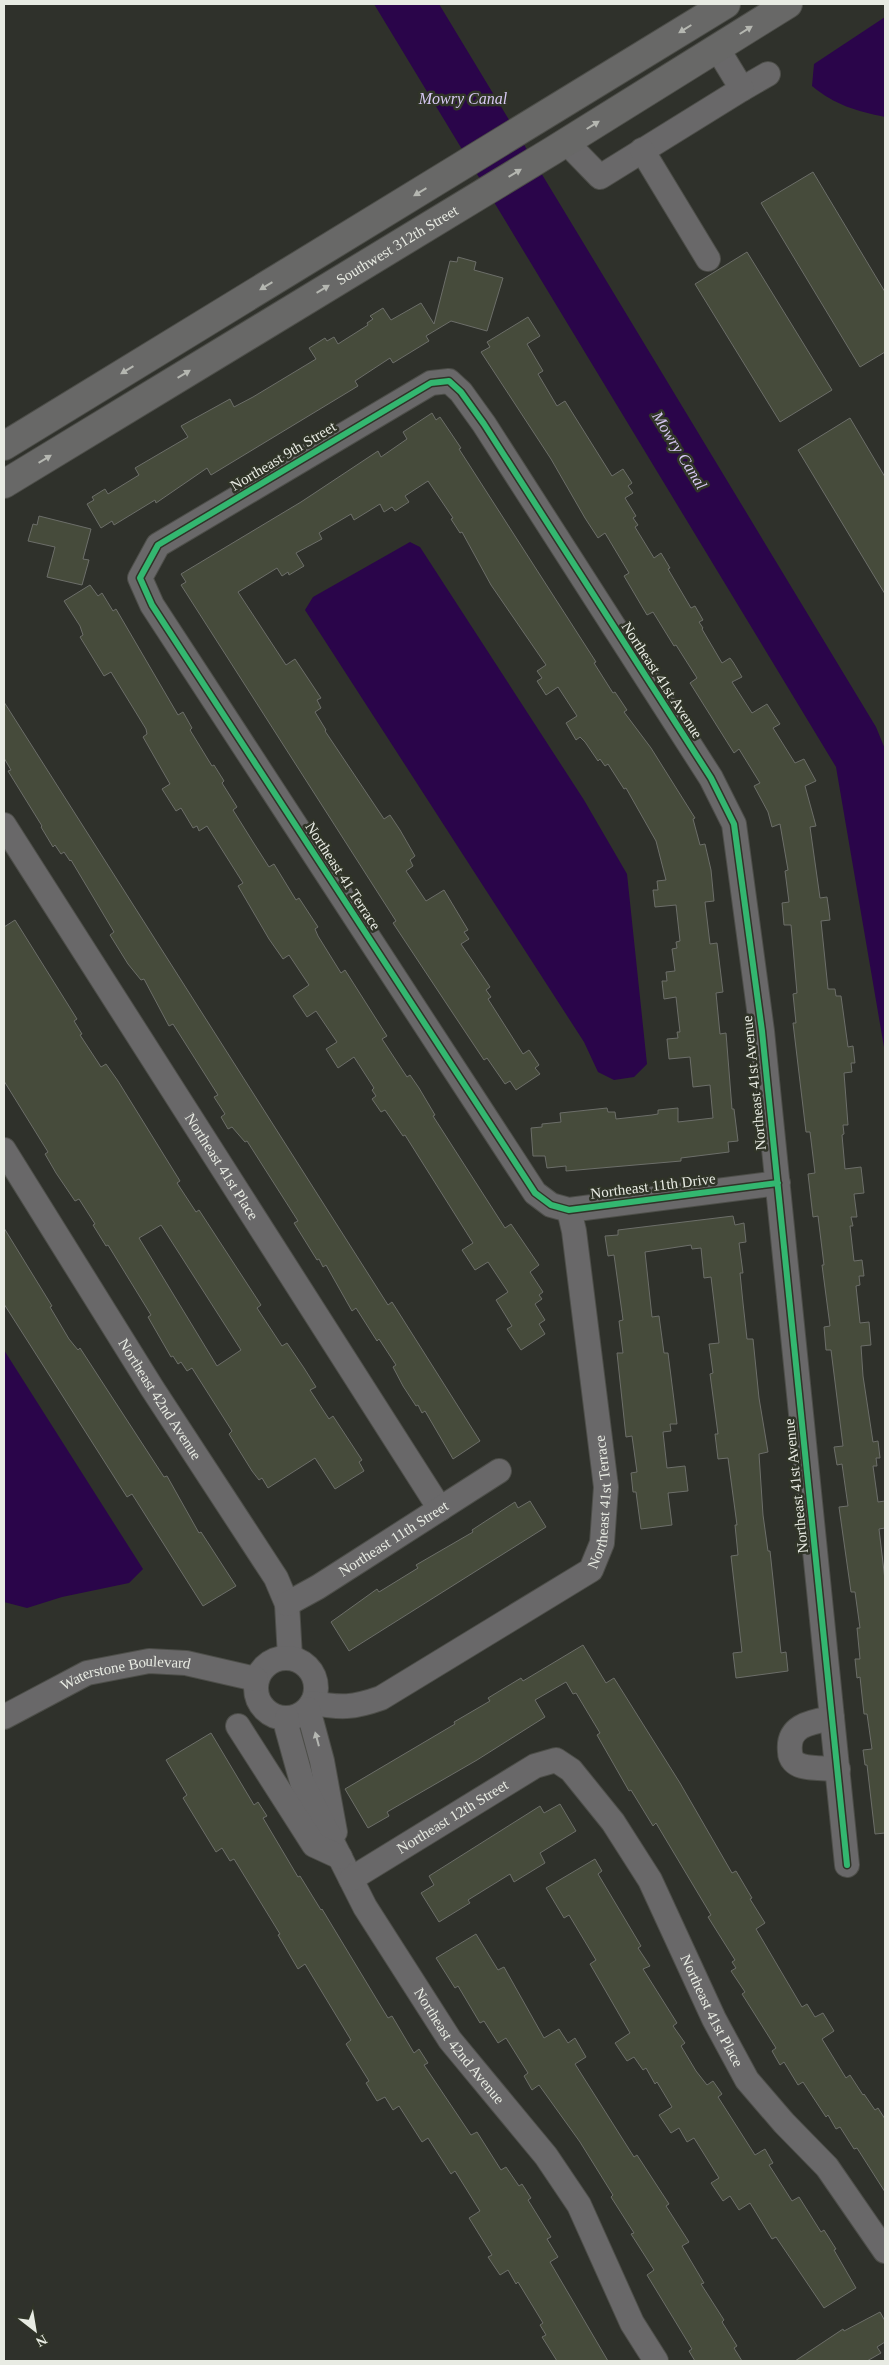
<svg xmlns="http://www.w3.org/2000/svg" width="889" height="2365" font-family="Georgia,serif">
<rect width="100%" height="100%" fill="#2f312b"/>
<g fill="#2a054a">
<polygon points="374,4 439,4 876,727 885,749 885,1053 836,767"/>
<path d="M 885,17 L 885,117 C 856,111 835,105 812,86 L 814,64 Z"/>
<polygon points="410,542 420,547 584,800 627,874 647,1064 634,1077 614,1080 598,1072 584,1042 305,610 313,597"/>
<polygon points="4,1350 143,1569 129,1583 62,1597 27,1608 4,1602"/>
</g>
<g fill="#464b3b" stroke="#6c6e69" fill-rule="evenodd">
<polygon points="813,172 885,292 885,352 860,367 761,203"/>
<polygon points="747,252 832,390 780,422 695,284"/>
<polygon points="458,257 476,262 474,270 503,278 487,331 451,321 426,336 429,341 393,363 390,358 355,381 358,386 211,475 207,468 156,503 155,500 114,525 112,521 101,528 87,504 94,500 92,497 105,489 108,494 139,475 135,468 188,437 181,426 230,399 234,407 253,397 316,359 309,348 325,338 327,341 334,337 338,344 368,325 367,323 373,319 370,316 383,308 391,320 421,303 434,324 450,261 457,262"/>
<polygon points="528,317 540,336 527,344 543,371 538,374 557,406 565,401 612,476 623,469 632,483 628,486 633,493 625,498 636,516 633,518 638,525 635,527 654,558 661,553 670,568 668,569 691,608 695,606 703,620 699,622 703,628 702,629 722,663 730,658 733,662 742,677 732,682 752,713 767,704 780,724 773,728 795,763 804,759 816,781 805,786 816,826 810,827 820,898 827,897 829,911 830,920 821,921 828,989 835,989 836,996 841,996 848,1047 853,1046 855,1063 851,1063 852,1072 844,1073 848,1125 843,1125 844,1134 842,1135 845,1169 861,1167 864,1193 854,1194 857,1217 851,1217 853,1226 850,1226 854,1261 862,1260 864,1276 859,1276 860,1285 856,1286 860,1323 869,1322 871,1345 861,1346 863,1376 873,1442 878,1441 880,1458 876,1458 877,1466 873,1466 878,1502 885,1501 885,1528 879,1529 885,1580 885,1833 875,1834 867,1765 865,1765 863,1750 872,1749 867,1714 864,1714 860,1677 857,1678 855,1659 860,1659 857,1628 860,1628 855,1592 851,1592 839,1507 848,1506 842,1464 837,1465 834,1447 843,1446 831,1350 826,1350 824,1327 830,1326 822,1265 824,1265 818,1216 813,1217 808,1174 815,1173 810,1132 806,1132 793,1023 796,1023 793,994 797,993 791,925 784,925 782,903 789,902 785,871 788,870 780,824 772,827 768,812 754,786 760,783 739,749 734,753 690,683 697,678 676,645 674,646 653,612 647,615 624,576 629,573 605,533 598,538 585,518 551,459 481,352 490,347 487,342"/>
<polygon points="432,413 436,420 440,417 461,448 459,449 596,662 594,663 613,693 615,692 627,710 624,712 651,748 695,818 693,819 700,845 705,844 711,870 714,901 705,902 710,944 717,943 723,992 716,993 720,1034 726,1033 732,1109 734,1109 738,1141 728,1142 729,1152 681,1158 681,1161 566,1171 566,1166 547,1168 545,1156 533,1156 531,1128 542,1127 542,1124 561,1122 560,1113 607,1108 608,1112 615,1112 616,1119 652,1115 658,1114 658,1110 678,1108 678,1122 713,1118 710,1085 693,1087 690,1057 669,1059 667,1039 678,1038 677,1032 680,1032 676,997 664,999 662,981 667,981 666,972 675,971 672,949 677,948 676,942 680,941 676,905 655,907 653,890 658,890 657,881 666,880 656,841 626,788 624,789 608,764 605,766 600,759 598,761 585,742 580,737 576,740 566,723 577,716 558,687 546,695 537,681 542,678 537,671 546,665 491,585 462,532 460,533 451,519 453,518 428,481 405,496 409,502 395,511 392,507 384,512 380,504 354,520 351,514 319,533 322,539 296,553 304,566 289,575 288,572 282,576 277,568 238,592 286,665 295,659 321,698 317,700 321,708 315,712 326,730 325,731 384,819 390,815 400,830 415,856 410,860 413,866 406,871 426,901 444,890 468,930 464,932 469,939 461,944 490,987 486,990 491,997 488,999 523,1054 529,1050 539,1065 535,1068 540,1074 516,1090 510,1081 505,1084 487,1058 484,1060 454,1015 393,923 396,921 181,585 186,582 181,574 301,502 378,451 381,457 407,439 403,432"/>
<polygon points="850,418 885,477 885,594 798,450"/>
<polygon points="39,516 91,529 83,559 89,560 82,585 47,577 55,547 28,541 33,524 37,525"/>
<polygon points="90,585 98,596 102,593 113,611 116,609 178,715 183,712 192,728 190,730 212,766 214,765 224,781 222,783 237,807 233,810 253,842 269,867 274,864 296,900 299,898 318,927 315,929 318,936 341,973 345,970 387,1036 382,1039 407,1077 410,1075 419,1088 435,1115 433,1116 505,1228 511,1224 539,1265 530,1272 543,1292 539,1295 542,1299 535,1304 545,1320 539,1324 545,1334 521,1350 507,1329 512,1326 496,1300 508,1292 488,1262 475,1270 462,1250 473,1243 405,1135 403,1136 385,1110 381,1112 372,1099 376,1096 372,1090 374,1088 354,1057 338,1068 326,1049 337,1042 316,1011 307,1017 293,996 309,985 289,955 283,959 269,939 238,886 243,883 207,826 199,831 197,826 193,828 181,808 176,811 162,789 170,784 143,737 147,734 146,729 111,672 104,676 80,637 83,635 80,626 64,601"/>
<polygon points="4,702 388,1305 392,1302 480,1441 453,1459 425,1411 422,1413 418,1405 416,1406 403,1386 393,1367 396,1365 379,1339 377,1341 356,1308 352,1311 326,1265 323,1267 319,1259 317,1260 294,1223 298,1221 247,1141 245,1142 232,1127 228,1129 221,1117 225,1114 214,1097 218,1095 173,1024 169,1026 144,979 141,980 128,964 110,935 114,932 71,860 70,861 64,852 61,854 55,845 53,847 41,827 42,826 8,771 11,770 4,758"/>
<path d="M 15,920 L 77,1019 L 74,1021 L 82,1034 L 80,1035 L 101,1067 L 106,1064 L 118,1081 L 180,1181 L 177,1183 L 196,1212 L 199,1210 L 261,1305 L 257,1308 L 282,1346 L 287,1343 L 304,1368 L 316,1387 L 310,1390 L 329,1419 L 333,1416 L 362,1460 L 359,1462 L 364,1471 L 335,1489 L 315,1458 L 268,1488 L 262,1478 L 259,1480 L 252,1471 L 229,1434 L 232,1431 L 192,1368 L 187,1371 L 181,1362 L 178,1364 L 173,1356 L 171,1357 L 148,1317 L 151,1315 L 108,1245 L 106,1246 L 93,1225 L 95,1224 L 79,1199 L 75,1201 L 56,1173 L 45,1154 L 48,1152 L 4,1081 L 4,927 ZM 161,1225 L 241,1350 L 217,1366 L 139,1238 Z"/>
<polygon points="733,1216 735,1225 744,1223 746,1242 739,1243 743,1273 740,1273 743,1303 747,1339 753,1339 759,1398 768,1452 759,1454 763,1515 768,1551 770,1551 781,1653 786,1652 788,1671 736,1678 733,1653 742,1652 731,1556 738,1555 735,1525 737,1525 728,1458 718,1459 715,1434 718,1434 710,1374 713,1373 709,1344 719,1343 711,1277 704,1278 701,1248 692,1249 691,1245 645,1252 652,1317 659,1316 664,1353 668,1353 677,1424 670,1424 671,1431 663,1432 667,1468 685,1466 688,1491 668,1493 672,1525 641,1529 636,1492 633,1492 631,1473 637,1472 632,1436 626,1437 617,1353 623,1353 619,1321 623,1320 619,1291 614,1255 608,1256 605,1236 618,1235 618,1230"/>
<polygon points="4,1228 52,1306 50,1307 69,1339 78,1350 80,1348 164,1477 167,1476 199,1533 201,1532 236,1586 203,1606 132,1494 127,1497 4,1304"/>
<polygon points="530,1501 546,1527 349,1651 331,1622 377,1589 379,1592 418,1568 416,1565 473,1532 472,1530 515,1502 518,1508"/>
<polygon points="583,1645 606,1683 614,1678 680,1783 732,1873 736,1871 752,1898 750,1899 765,1923 756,1929 802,2007 807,2004 815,2017 823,2013 834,2031 822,2039 846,2078 850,2075 863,2095 864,2094 875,2110 878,2108 885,2119 885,2192 857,2148 854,2149 840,2127 836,2129 828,2115 826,2117 803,2082 798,2085 784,2062 780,2065 772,2051 776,2048 742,1994 745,1992 731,1971 736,1968 732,1962 735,1960 708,1917 711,1915 656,1823 653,1826 631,1790 629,1791 597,1735 600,1733 576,1693 573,1694 566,1682 535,1700 545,1717 477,1760 387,1812 389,1816 368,1828 345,1789 455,1724 454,1722 490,1701 488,1698 521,1678 523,1681"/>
<polygon points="211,1733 254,1805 258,1802 267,1816 263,1818 298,1877 300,1876 321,1910 322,1909 388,2018 392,2016 414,2053 419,2049 428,2063 424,2065 471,2135 477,2132 501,2170 506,2167 519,2186 522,2184 531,2198 528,2200 551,2237 547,2239 558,2257 550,2262 608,2361 557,2361 542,2337 546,2335 540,2325 543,2323 518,2282 516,2284 508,2270 500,2275 488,2257 492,2255 469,2218 480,2211 455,2171 451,2174 428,2138 422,2142 399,2106 393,2110 385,2097 377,2101 366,2083 369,2081 346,2044 351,2040 305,1964 298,1969 278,1935 280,1934 234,1859 230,1861 222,1848 216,1852 183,1798 187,1795 166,1760"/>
<polygon points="560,1804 576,1831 540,1853 545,1863 514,1882 510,1874 468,1900 470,1903 439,1922 421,1893 434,1885 429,1876 540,1806 544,1813"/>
<polygon points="595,1859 602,1871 598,1874 641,1946 638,1948 650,1966 643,1969 677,2023 673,2026 685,2043 681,2046 696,2071 707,2085 713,2081 722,2094 718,2097 755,2155 765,2149 773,2163 769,2165 792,2201 799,2197 821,2232 824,2230 836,2249 834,2250 856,2288 824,2308 776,2237 772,2239 750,2203 739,2210 730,2196 723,2201 711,2183 719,2178 694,2138 687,2142 679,2128 671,2133 659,2115 672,2107 657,2082 655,2084 646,2068 643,2070 634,2057 627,2061 615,2043 630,2033 590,1964 596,1960 569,1915 564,1918 546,1888"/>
<polygon points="476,1934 498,1970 504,1967 544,2038 559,2029 568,2043 575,2038 586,2057 575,2064 634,2157 637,2155 669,2204 666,2206 689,2242 682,2246 704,2283 701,2284 724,2320 722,2322 737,2346 734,2348 742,2361 695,2361 689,2351 692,2349 647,2275 654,2270 631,2234 634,2233 611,2197 613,2195 580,2142 539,2085 532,2090 524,2076 528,2073 506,2038 498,2043 484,2021 480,2023 458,1986 455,1988 436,1958"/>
<polygon points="880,2312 885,2321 885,2342 877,2347 881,2353 867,2361 795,2361 843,2329 844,2331"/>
</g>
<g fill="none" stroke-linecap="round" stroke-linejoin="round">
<defs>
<g id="minor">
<polyline points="742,89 768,74"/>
<polyline points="566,142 600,177 742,89 717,48"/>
<polyline points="642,150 708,259"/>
<path id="s1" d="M 4,825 L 440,1509"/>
<path id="s2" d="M 4,1150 L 152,1388 L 276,1578 L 287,1604 L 290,1657"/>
<polyline points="778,1183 569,1210 551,1205 535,1193 152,605 140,578 158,545 431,383 449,381 461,392 484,424 711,778 734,824 762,1031 847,1865"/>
<path id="s3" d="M 287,1604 L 318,1587 L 499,1471"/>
<circle cx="286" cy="1688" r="30"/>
<path id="s4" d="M 312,1703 C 341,1708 353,1708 381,1698 L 591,1570 L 602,1543 L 606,1487 L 574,1231 L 569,1210"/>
<polyline points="308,1709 322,1761 335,1832"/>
<path id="s5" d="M 4,1717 L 87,1673 L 149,1661 L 186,1663 L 256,1679"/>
<path id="s6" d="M 287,1718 L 287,1728 L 302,1782 L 365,1907 L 450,2040 L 546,2156 L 579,2205 L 632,2323 L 656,2361"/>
<path d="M 832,1718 C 811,1722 787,1725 790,1752 C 790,1759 795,1764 802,1766 C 812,1769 827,1768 838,1769"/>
<polyline points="238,1726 314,1845 340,1857"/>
<path id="s7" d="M 351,1879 L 535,1766 L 556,1760 L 571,1770 L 613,1822 L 650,1880 L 714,2019 L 747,2080 L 784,2123 L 827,2167 L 885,2251"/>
</g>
<g id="major">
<polyline points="4,446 726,4"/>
<path id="s8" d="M 4,484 L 552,151 L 788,4"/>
</g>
</defs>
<use href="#minor" stroke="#4d4e49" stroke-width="26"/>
<use href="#major" stroke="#4d4e49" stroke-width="30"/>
<use href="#minor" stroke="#696869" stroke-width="24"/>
<use href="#major" stroke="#686867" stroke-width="28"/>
<defs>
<polyline id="cycleway" points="778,1183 569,1210 551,1205 535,1193 152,605 140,578 158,545 431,383 449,381 461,392 484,424 711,778 734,824 762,1031 847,1865"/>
</defs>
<use href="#cycleway" stroke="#303428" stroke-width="9"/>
<use href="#cycleway" stroke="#33b770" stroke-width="6"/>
</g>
<defs><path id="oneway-solid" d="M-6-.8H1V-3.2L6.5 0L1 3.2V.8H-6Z" transform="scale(1.25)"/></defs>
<g fill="#b5b7b1">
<use href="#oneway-solid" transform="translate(685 29) rotate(148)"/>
<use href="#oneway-solid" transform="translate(746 30) rotate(-32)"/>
<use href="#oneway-solid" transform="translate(593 125) rotate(-32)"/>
<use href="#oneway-solid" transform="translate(515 173) rotate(-31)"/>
<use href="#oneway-solid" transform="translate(420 192) rotate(149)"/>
<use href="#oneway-solid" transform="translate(266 286) rotate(149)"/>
<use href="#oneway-solid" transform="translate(323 289) rotate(-31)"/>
<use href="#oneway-solid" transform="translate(127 370) rotate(149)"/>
<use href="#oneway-solid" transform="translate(184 374) rotate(-31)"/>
<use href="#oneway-solid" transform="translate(45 459) rotate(-31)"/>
</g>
<use fill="#b5b7b2" href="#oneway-solid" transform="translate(317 1739) rotate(-105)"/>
<g text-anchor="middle" stroke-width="5" stroke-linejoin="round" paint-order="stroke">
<g font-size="15" fill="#e8ebe3" stroke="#303428">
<text dy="5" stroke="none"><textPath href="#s8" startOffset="460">Southwest 312th Street</textPath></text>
<text transform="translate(283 456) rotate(-31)" y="5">Northeast 9th Street</text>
<text transform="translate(662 680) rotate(57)" y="5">Northeast 41st Avenue</text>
<text transform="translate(343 876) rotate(57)" y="5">Northeast 41 Terrace</text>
<text transform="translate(754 1083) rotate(-96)" y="5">Northeast 41st Avenue</text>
<text dy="5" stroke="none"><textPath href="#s1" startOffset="405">Northeast 41st Place</textPath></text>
<text transform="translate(653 1186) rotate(-7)" y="5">Northeast 11th Drive</text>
<text dy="5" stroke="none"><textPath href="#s2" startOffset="294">Northeast 42nd Avenue</textPath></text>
<text transform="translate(796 1486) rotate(-96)" y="5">Northeast 41st Avenue</text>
<text dy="5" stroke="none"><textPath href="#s4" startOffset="386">Northeast 41st Terrace</textPath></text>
<text dy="5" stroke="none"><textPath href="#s3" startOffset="125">Northeast 11th Street</textPath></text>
<text dy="5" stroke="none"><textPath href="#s5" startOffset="132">Waterstone Boulevard</textPath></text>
<text dy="5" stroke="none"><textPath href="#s7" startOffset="119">Northeast 12th Street</textPath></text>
<text dy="5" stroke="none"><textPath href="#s7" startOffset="536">Northeast 41st Place</textPath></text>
<text dy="5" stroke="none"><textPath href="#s6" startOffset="374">Northeast 42nd Avenue</textPath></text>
</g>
<g font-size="16" font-style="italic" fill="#d7c8f3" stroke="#303428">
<text x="463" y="104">Mowry Canal</text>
<text transform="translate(680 450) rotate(58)" y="6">Mowry Canal</text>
</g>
</g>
<rect width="889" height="2365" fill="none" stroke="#e8ebe3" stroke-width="10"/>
<g transform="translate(35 2330) rotate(149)" stroke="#303428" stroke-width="4" paint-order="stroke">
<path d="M0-4L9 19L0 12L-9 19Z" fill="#e8ebe3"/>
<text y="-8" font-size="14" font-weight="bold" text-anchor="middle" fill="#e8ebe3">N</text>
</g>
</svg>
